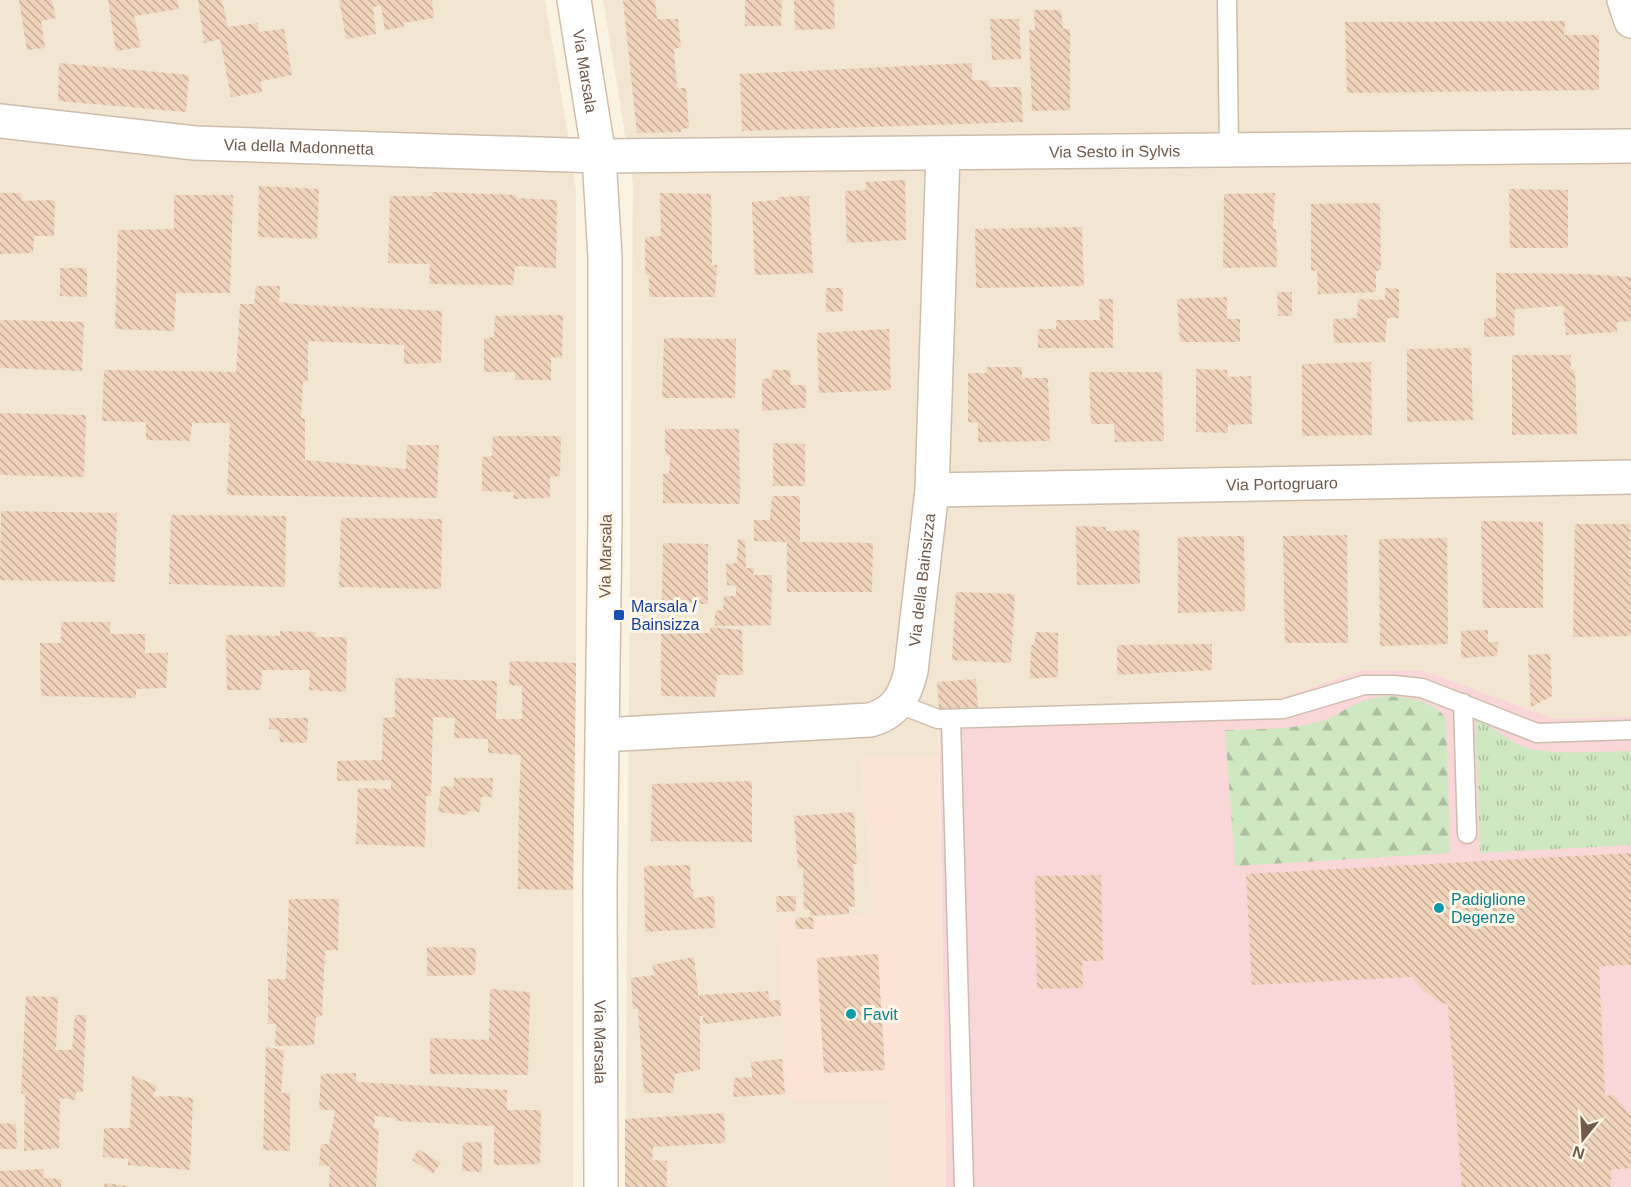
<svg xmlns="http://www.w3.org/2000/svg" width="1631" height="1187" font-family="Helvetica,sans-serif">
<defs>
<pattern id="grass-tufts" width="24" height="20" patternUnits="userSpaceOnUse" patternTransform="scale(1.5)"><rect width="24" height="20" fill="#cfe8c2"/><path d="M3 7l-1-3M5 7V3M7 7l1-3M15 17l-1-3M17 17v-4M19 17l1-3" fill="none" stroke="#acbfa0"/></pattern>
<pattern id="forest-firs" width="22" height="20" patternUnits="userSpaceOnUse" patternTransform="scale(1.5)"><rect width="22" height="20" fill="#cfe8c2"/><path d="M5 1l3.5 6h-7zM16 11l3.5 6h-7z" fill="#acbfa0"/></pattern>
<pattern id="building-back-hatch" width="6" height="6" patternUnits="userSpaceOnUse" patternTransform="scale(1.5)"><rect width="6" height="6" fill="#efd3bb"/><path d="M-1 5l2 2M0 0l6 6M5-1l2 2" fill="none" stroke="#c6ae9a"/></pattern>
</defs>
<rect width="100%" height="100%" fill="#fbf3e2"/>
<g fill="#f2e5d1">
<polygon points="0,0 545,0 566,123 576,193 576,663 573,890 573,1187 0,1187"/>
<polygon points="603,0 1631,0 1631,716 1555,719 1425,671 1362,670 1278,699 978,707 938,719 939,756 861,758 874,914 776,920 889,1101 889,1187 625,1187 633,182"/>
</g>
<polygon fill="#fbe3d6" points="939,756 946,1187 889,1187 888,1101 787,1101 776,919 874,914 861,758"/>
<polygon fill="#f9d6d8" points="1362,670 1425,671 1555,719 1631,716 1631,1187 946,1187 939,709 1278,699"/>
<path fill="url(#grass-tufts)" d="M 1475,719 C 1493,726 1506,740 1524,747 C 1548,756 1603,751 1631,751 L 1631,845 L 1480,853 Z"/>
<path fill="url(#forest-firs)" d="M 1388,696 C 1410,698 1431,700 1446,718 L 1450,853 L 1235,866 L 1225,730 C 1256,729 1289,730 1318,722 C 1334,718 1342,710 1356,704 C 1366,699 1377,698 1388,696 Z"/>
<g fill="url(#building-back-hatch)">
<polygon points="19,0 52,0 56,18 41,21 45,48 27,50"/>
<polygon points="108,0 177,0 179,9 134,16 141,47 116,51"/>
<polygon points="198,0 222,0 228,27 257,23 259,32 284,29 292,75 261,81 262,92 231,97 220,39 204,43"/>
<polygon points="339,0 432,0 434,18 403,23 404,27 385,30 381,6 373,7 376,34 346,39"/>
<polygon points="623,0 655,0 657,19 678,19 681,47 674,49 677,88 686,88 689,128 681,129 681,132 637,133"/>
<polygon points="745,0 782,0 781,26 745,26"/>
<polygon points="794,0 834,0 835,29 795,30"/>
<polygon points="1034,10 1061,10 1063,29 1070,29 1070,110 1032,111 1029,30 1035,30"/>
<polygon points="990,19 1019,19 1021,59 992,60"/>
<polygon points="1565,21 1564,35 1599,35 1599,90 1347,93 1345,22"/>
<polygon points="59,63 189,75 186,112 58,101"/>
<polygon points="972,63 972,80 988,81 989,87 1021,87 1023,122 742,131 740,74"/>
<polygon points="905,180 906,240 847,243 845,191 866,190 866,182"/>
<polygon points="259,186 319,189 317,239 258,237"/>
<polygon points="1509,189 1568,190 1568,248 1510,248"/>
<polygon points="432,192 516,195 516,198 557,200 556,268 515,266 513,285 429,284 430,264 388,263 390,196 432,196"/>
<polygon points="0,193 21,193 22,201 55,200 54,236 34,236 33,253 0,254"/>
<polygon points="660,193 711,194 712,265 717,265 715,297 649,297 649,275 645,274 645,237 661,236"/>
<polygon points="1275,193 1273,229 1276,229 1277,267 1223,268 1224,194"/>
<polygon points="174,195 233,195 230,293 176,293 174,331 115,329 118,230 174,229"/>
<polygon points="809,196 813,273 755,275 752,202 778,200 778,197"/>
<polygon points="1380,203 1381,270 1376,271 1376,292 1318,294 1317,270 1311,271 1311,204"/>
<polygon points="1082,227 1084,286 976,288 975,229"/>
<polygon points="60,268 87,268 87,297 60,296"/>
<polygon points="1496,273 1583,274 1631,277 1631,321 1617,322 1617,332 1566,335 1563,306 1515,309 1514,336 1484,337 1484,319 1496,317"/>
<polygon points="256,286 280,286 279,302 306,305 442,311 441,363 404,364 404,345 308,341 308,381 303,382 301,418 305,418 305,460 406,469 407,445 439,445 437,498 227,495 230,423 192,423 190,441 146,440 146,422 102,421 104,370 236,372 240,304 254,304"/>
<polygon points="826,288 843,288 843,311 826,312"/>
<polygon points="1385,288 1399,289 1399,318 1387,318 1385,342 1334,343 1333,319 1357,318 1358,299 1385,300"/>
<polygon points="1277,292 1292,292 1292,316 1278,316"/>
<polygon points="1227,297 1227,319 1240,319 1240,342 1180,342 1177,299"/>
<polygon points="1099,299 1113,299 1113,348 1038,348 1038,329 1056,329 1056,320 1100,320"/>
<polygon points="563,315 562,358 551,357 551,380 515,380 515,372 484,372 484,338 494,337 495,316"/>
<polygon points="0,320 84,322 82,371 0,368"/>
<polygon points="889,329 891,390 819,393 817,333"/>
<polygon points="664,338 736,339 735,398 662,398"/>
<polygon points="1471,348 1473,420 1407,422 1407,349"/>
<polygon points="1512,355 1571,355 1571,369 1575,370 1577,434 1512,435"/>
<polygon points="1371,362 1372,435 1302,436 1302,364"/>
<polygon points="987,367 1022,367 1022,378 1048,378 1050,441 978,442 978,423 968,422 968,373 987,373"/>
<polygon points="1196,369 1227,370 1228,377 1251,376 1252,424 1228,425 1228,433 1196,432"/>
<polygon points="772,370 790,370 791,385 806,385 806,408 762,411 762,379 772,378"/>
<polygon points="1089,372 1162,372 1164,441 1115,442 1114,424 1091,424"/>
<polygon points="0,413 86,415 84,477 0,475"/>
<polygon points="665,429 739,429 740,504 663,503 663,474 669,473 670,465 670,455 665,455"/>
<polygon points="493,436 561,436 560,476 550,477 550,498 513,499 514,492 482,491 482,457 492,456"/>
<polygon points="773,443 805,444 805,486 773,486"/>
<polygon points="772,496 800,496 800,542 873,543 872,592 787,592 787,542 754,541 754,520 770,520"/>
<polygon points="1,511 117,513 115,582 0,580"/>
<polygon points="171,515 286,516 285,587 169,584"/>
<polygon points="341,518 442,519 441,589 339,587"/>
<polygon points="1481,521 1543,522 1543,608 1483,608"/>
<polygon points="1575,524 1630,524 1631,636 1573,637"/>
<polygon points="1076,526 1106,527 1106,531 1139,530 1140,584 1077,585"/>
<polygon points="1347,535 1348,643 1285,643 1283,536"/>
<polygon points="1244,536 1245,611 1178,613 1178,537"/>
<polygon points="1447,538 1448,644 1380,646 1379,539"/>
<polygon points="738,539 745,540 746,568 754,568 753,575 772,575 771,625 715,626 715,611 723,610 724,596 736,596 736,586 727,585 726,564 737,563"/>
<polygon points="663,543 708,544 708,604 662,603"/>
<polygon points="956,592 1015,594 1011,663 952,660"/>
<polygon points="61,622 110,622 110,634 145,634 145,653 168,653 166,688 136,689 136,698 41,696 40,643 61,643"/>
<polygon points="710,627 742,630 743,675 717,675 715,697 661,696 661,634 710,633"/>
<polygon points="1488,630 1488,642 1498,642 1497,656 1461,658 1461,631"/>
<polygon points="280,631 315,632 316,637 347,637 346,692 309,690 310,670 262,670 261,690 227,690 226,635 280,636"/>
<polygon points="1036,632 1058,633 1058,677 1030,679 1031,645 1034,645"/>
<polygon points="1212,644 1212,670 1117,675 1117,645"/>
<polygon points="1550,654 1552,696 1531,707 1528,655"/>
<polygon points="510,661 576,663 573,890 518,889 519,802 521,755 488,753 488,739 454,738 455,718 433,717 431,796 426,796 425,847 356,844 358,788 391,789 391,780 338,781 337,778 337,761 382,760 383,718 395,717 395,678 497,681 496,719 522,719 522,686 509,685"/>
<polygon points="976,679 978,707 939,709 937,682"/>
<polygon points="269,718 308,718 307,743 280,742 279,730 269,729"/>
<polygon points="454,778 493,778 492,797 481,797 480,812 468,811 467,815 438,812 441,786 454,787"/>
<polygon points="752,781 752,842 651,841 652,784"/>
<polygon points="854,812 857,864 853,864 855,907 849,906 849,914 810,916 810,910 804,910 803,868 798,868 794,816"/>
<polygon points="1631,853 1631,965 1599,966 1605,1096 1614,1095 1631,1115 1631,1168 1611,1170 1611,1187 1462,1187 1448,1005 1438,1001 1424,991 1411,977 1252,985 1246,874"/>
<polygon points="690,865 691,890 693,889 694,898 714,896 715,928 645,932 644,866"/>
<polygon points="1101,875 1103,961 1082,961 1083,988 1037,989 1035,876"/>
<polygon points="776,896 796,896 796,911 777,912"/>
<polygon points="289,899 339,899 338,950 325,950 322,1016 316,1017 314,1045 275,1046 276,1024 268,1024 268,979 286,979"/>
<polygon points="813,917 814,929 796,929 795,918"/>
<polygon points="427,947 476,948 475,975 427,976"/>
<polygon points="878,954 885,1070 824,1073 817,958"/>
<polygon points="694,957 699,1003 699,995 768,991 769,1001 780,1000 781,1016 703,1024 703,1016 700,1016 700,1070 675,1074 673,1093 644,1093 638,1009 633,1009 631,978 655,975 652,965"/>
<polygon points="490,989 530,992 528,1075 430,1074 430,1038 489,1040"/>
<polygon points="26,996 58,997 56,1050 72,1050 75,1015 86,1015 83,1092 76,1092 75,1100 60,1098 59,1148 24,1151 25,1094 21,1093"/>
<polygon points="266,1047 284,1050 281,1093 290,1093 290,1151 263,1150"/>
<polygon points="782,1059 785,1094 733,1097 734,1078 752,1077 751,1062"/>
<polygon points="356,1073 356,1082 507,1090 507,1110 541,1110 540,1164 494,1165 494,1126 396,1121 395,1118 375,1116 374,1128 379,1129 376,1187 329,1187 330,1166 319,1165 321,1144 329,1144 335,1111 319,1109 321,1074"/>
<polygon points="132,1075 157,1086 153,1097 172,1096 193,1098 190,1170 128,1165 128,1159 103,1157 104,1128 130,1128"/>
<polygon points="724,1113 725,1143 653,1147 652,1160 667,1161 667,1187 625,1187 625,1119"/>
<polygon points="0,1123 16,1124 17,1149 0,1149"/>
<polygon points="482,1142 482,1172 462,1171 463,1143"/>
<polygon points="418,1149 441,1163 433,1174 412,1160"/>
<polygon points="44,1169 43,1178 62,1179 61,1187 0,1187 0,1171"/>
<polygon points="105,1183 127,1186 127,1187 104,1187"/>
</g>
<g fill="none" stroke-linecap="round" stroke-linejoin="round">
<defs>
<g id="lane">
<polyline points="1227,0 1229,150"/>
<polyline points="1463,703 1467,834"/>
<polyline points="899,704 938,719 1283,709 1364,685 1394,685 1422,688 1537,733 1631,730"/>
<polyline points="951,719 964,1187"/>
</g>
<g id="street">
<polyline points="1624,0 1631,21"/>
<path id="s1" d="M 0,121 L 195,143 L 599,156 L 1631,146"/>
<path id="s2" d="M 932,490 L 1631,477"/>
<path id="s3" d="M 602,735 L 870,720 C 896,713 905,696 911,671 L 932,490 L 943,153"/>
</g>
<g id="secondary">
<path id="s4" d="M 574,0 L 599,156 L 605,257 L 605,520 L 600,886 L 601,1187"/>
</g>
</defs>
<use href="#lane" stroke="#cebdac" stroke-width="21"/>
<use href="#street" stroke="#cebdac" stroke-width="36"/>
<use href="#secondary" stroke="#d1bdaa" stroke-width="36"/>
<use href="#lane" stroke="#fff" stroke-width="18"/>
<use href="#street" stroke="#fff" stroke-width="33"/>
<use href="#secondary" stroke="#fff" stroke-width="33"/>
</g>
<rect fill="#1a4fb4" stroke="#fef7e8" stroke-width="2" x="613" y="609" width="12" height="12" rx="3"/>
<g fill="#0f9aa8" stroke="#fef7e8" stroke-width="2">
<circle cx="1439" cy="908" r="6"/>
<circle cx="851" cy="1014" r="6"/>
</g>
<g text-anchor="middle" stroke-width="6" stroke-linejoin="round" paint-order="stroke">
<g font-size="16" fill="#725a4a" stroke="#fef7e8">
<text dy="6" stroke="none"><textPath href="#s4" startOffset="72">Via Marsala</textPath></text>
<text dy="6" stroke="none"><textPath href="#s1" startOffset="300">Via della Madonnetta</textPath></text>
<text dy="6" stroke="none"><textPath href="#s1" startOffset="1116">Via Sesto in Sylvis</textPath></text>
<text dy="6" stroke="none"><textPath href="#s2" startOffset="350">Via Portogruaro</textPath></text>
<text transform="translate(605 556) rotate(-89)" y="6">Via Marsala</text>
<text dy="6" stroke="none"><textPath href="#s3" startOffset="428">Via della Bainsizza</textPath></text>
<text dy="6" stroke="none"><textPath href="#s4" startOffset="1044">Via Marsala</textPath></text>
</g>
<g font-size="16" fill="#164399" stroke="#fef7e8" text-anchor="start">
<text x="631" y="612">Marsala /<tspan x="631" dy="18">Bainsizza</tspan></text>
</g>
<g font-size="16" fill="#0d838f" stroke="#fef7e8" text-anchor="start">
<text x="1451" y="905">Padiglione<tspan x="1451" dy="18">Degenze</tspan></text>
<text x="863" y="1020">Favit</text>
</g>
</g>
<g transform="translate(1583 1139) rotate(198)" stroke="#fef7e8" stroke-width="4.5" paint-order="stroke">
<path d="M0-4.5L10 22L0 15L-10 22Z" fill="#725a4a"/>
<text y="-9" font-size="16" font-weight="bold" text-anchor="middle" fill="#725a4a">N</text>
</g>
</svg>
